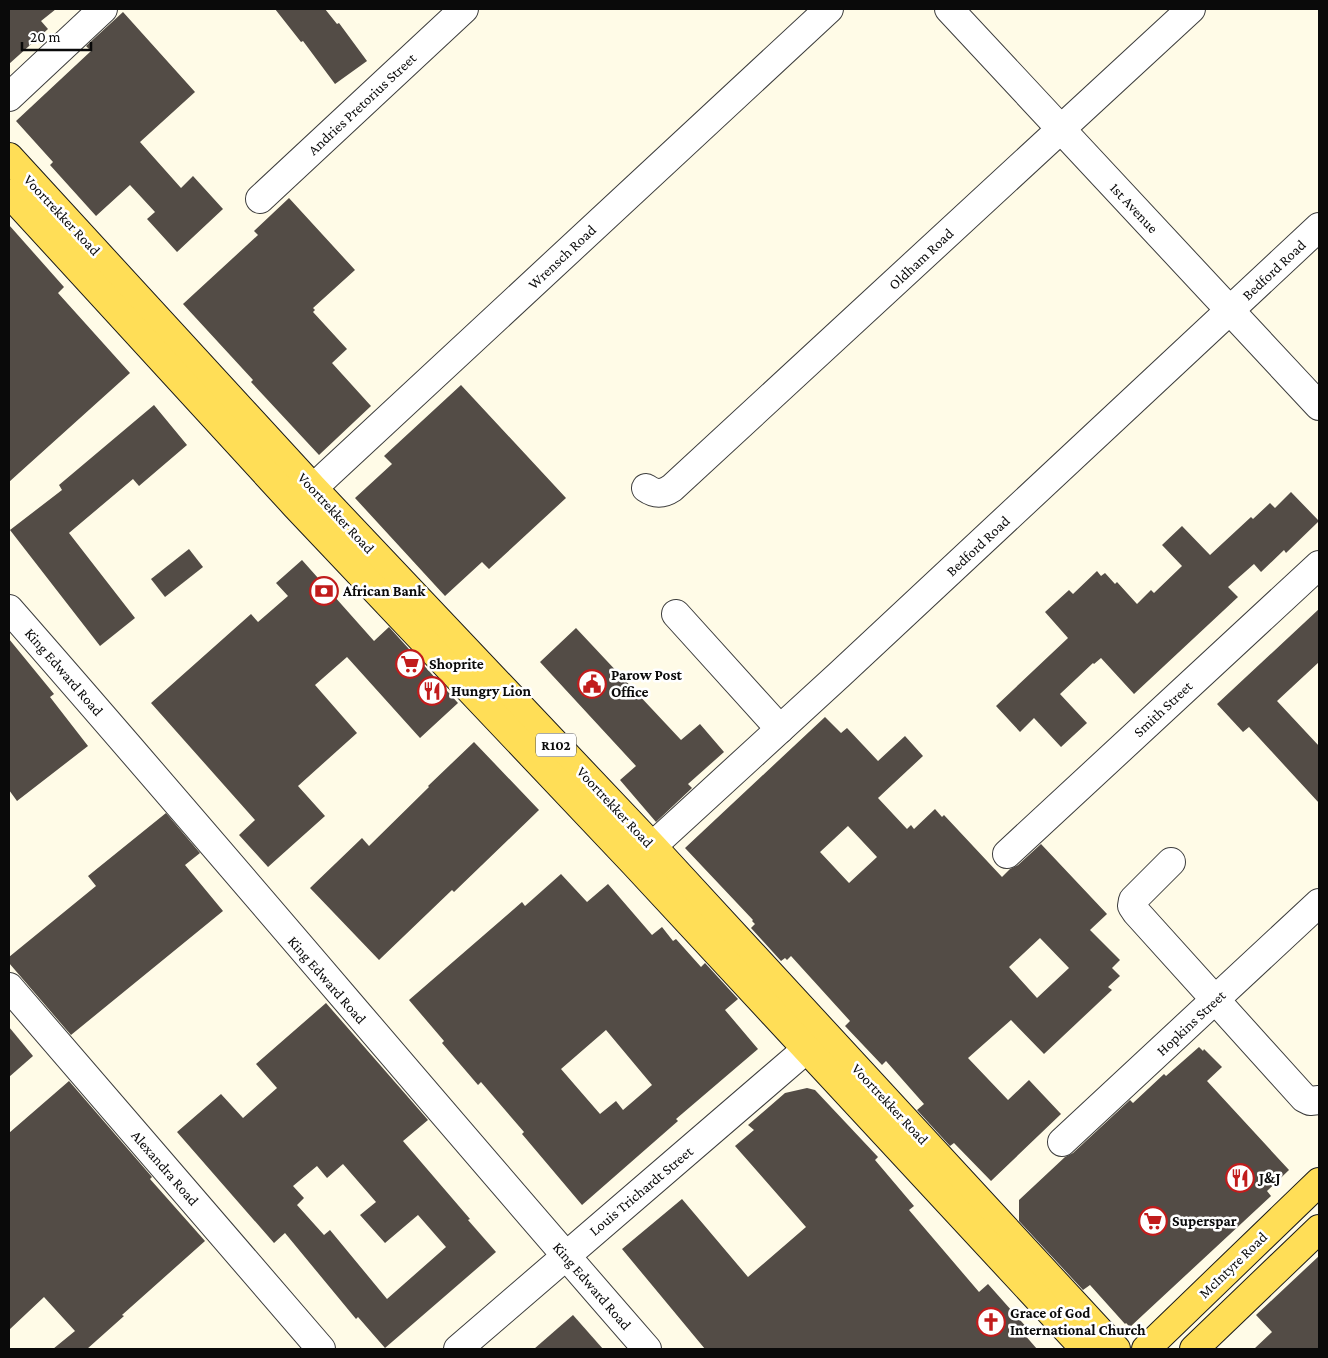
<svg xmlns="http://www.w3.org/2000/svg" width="1328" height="1358" font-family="'Crimson Pro',serif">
<rect width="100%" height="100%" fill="#fffbe7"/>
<g fill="#534c46" fill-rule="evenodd">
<polygon points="9,9 56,9 41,21 48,29 9,64"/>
<polygon points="275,9 325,9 337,24 339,23 367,61 335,84 303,41 301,42"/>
<polygon points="123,12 195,92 140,142 181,188 193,176 223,209 177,252 147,219 155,212 130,185 96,216 50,165 53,162 16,121 91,51 86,46"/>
<polygon points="289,198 355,270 313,308 315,310 313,312 347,349 332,363 371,406 319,455 251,382 253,380 183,304 258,235 254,231"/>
<polygon points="9,225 64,287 58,293 130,373 9,482"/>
<polygon points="461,385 566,498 489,569 482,562 445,596 355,498 392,464 384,456"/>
<polygon points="154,405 187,445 139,486 133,479 69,533 135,618 100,646 10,530 62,490 59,485"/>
<polygon points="1291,492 1319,521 1286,553 1284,550 1261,572 1254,564 1228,587 1238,597 1134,694 1101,658 1094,664 1093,663 1060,694 1087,723 1061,747 1034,718 1020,732 996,706 1068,638 1045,612 1069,590 1073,594 1097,571 1101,576 1105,573 1115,584 1117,582 1137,604 1151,590 1154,593 1182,566 1162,545 1182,526 1210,555 1251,517 1253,519 1270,503 1275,508"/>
<polygon points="189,549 203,567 165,597 151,579"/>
<polygon points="302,560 374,641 389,627 458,703 420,738 347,657 315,685 357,733 298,786 325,816 268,867 239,835 255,820 151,703 251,614 258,622 288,596 276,583"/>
<polygon points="1319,609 1319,662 1277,701 1319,746 1319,803 1249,727 1243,732 1217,704"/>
<polygon points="576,628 681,740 700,724 724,752 688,784 692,788 656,822 620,780 636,766 540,662"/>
<polygon points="9,639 54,694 50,697 88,746 17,801 9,790"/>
<path d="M 825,717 L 841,733 L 847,728 L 878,761 L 905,736 L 923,756 L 878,798 L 907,829 L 911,825 L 914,829 L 935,809 L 942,817 L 944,815 L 1002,877 L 1010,869 L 1018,865 L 1041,844 L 1107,914 L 1090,930 L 1120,960 L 1112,968 L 1120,976 L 1108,987 L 1112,990 L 1044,1054 L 1011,1020 L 968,1058 L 1008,1100 L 1029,1080 L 1061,1114 L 991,1181 L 954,1143 L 950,1146 L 917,1110 L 924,1104 L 886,1061 L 882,1065 L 845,1026 L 850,1021 L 791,956 L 787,960 L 785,958 L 781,961 L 751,928 L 755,924 L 752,921 L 753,920 L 685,848 ZM 848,826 L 877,857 L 849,883 L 820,852 ZM 1040,938 L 1069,968 L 1037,998 L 1009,967 Z"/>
<polygon points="474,742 539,810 454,892 452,890 379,960 310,888 362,838 369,846 429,787 428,786"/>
<polygon points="166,813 200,853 185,865 223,911 71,1035 9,963 9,957 96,886 88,876"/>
<path d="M 561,874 L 587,902 L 608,884 L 652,935 L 662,927 L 673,941 L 676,939 L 701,967 L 705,963 L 738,999 L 725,1010 L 758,1049 L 676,1119 L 678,1121 L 582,1205 L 522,1134 L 524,1132 L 481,1082 L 478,1085 L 442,1043 L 444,1041 L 409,1000 L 522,902 L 525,906 ZM 606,1030 L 652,1085 L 623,1110 L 616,1101 L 600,1114 L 561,1069 Z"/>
<path d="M 326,1003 L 428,1120 L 403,1141 L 470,1219 L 468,1220 L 496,1252 L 385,1348 L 358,1317 L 356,1319 L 285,1233 L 274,1243 L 177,1132 L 221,1094 L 243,1118 L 277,1088 L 256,1064 ZM 343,1164 L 376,1202 L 360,1215 L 385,1243 L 418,1215 L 446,1247 L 387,1299 L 330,1230 L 324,1235 L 297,1205 L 304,1198 L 293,1186 L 317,1166 L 327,1178 Z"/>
<polygon points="9,1027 33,1056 9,1077"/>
<polygon points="1199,1047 1203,1051 1204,1049 1222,1067 1207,1081 1289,1170 1267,1191 1271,1196 1130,1327 1126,1323 1125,1324 1090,1285 1083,1290 1019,1221 1019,1200 1065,1157 1073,1153 1130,1100 1133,1103 1164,1074 1166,1076"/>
<polygon points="69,1081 152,1177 150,1179 205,1241 122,1315 124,1316 87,1349 53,1349 75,1331 44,1297 9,1330 9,1133"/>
<polygon points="807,1088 815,1090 878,1157 875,1160 914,1206 909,1210 979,1292 988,1284 1029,1330 1024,1334 1037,1349 705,1349 622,1249 682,1199 748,1277 806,1227 735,1146 754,1130 748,1125 785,1093"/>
<polygon points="1319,1256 1319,1349 1254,1349 1272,1332 1256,1315"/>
<polygon points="573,1315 603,1349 534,1349"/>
</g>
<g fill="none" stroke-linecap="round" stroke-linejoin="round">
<defs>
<g id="minor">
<polyline points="949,9 1319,406"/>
<polyline points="9,97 103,9"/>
<polyline points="260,199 464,9"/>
<path d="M 646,488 C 656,495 663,494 672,488 L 1191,9"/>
<polyline points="296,505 327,475 829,9"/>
<path d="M 9,609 C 224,854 433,1104 647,1349"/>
<polyline points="676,614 780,729"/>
<polyline points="1007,854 1319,565"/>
<polyline points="635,862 839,675 1319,227"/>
<polyline points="1171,862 1133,900 1132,906 1136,912 1304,1098 1310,1101 1319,1100"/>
<polyline points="9,987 321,1349"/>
<polyline points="1062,1142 1319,903"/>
<polyline points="458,1349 824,1034"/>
</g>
<g id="major">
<polyline points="9,157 313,488 653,847 1116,1349"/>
<polyline points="9,193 296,506 634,863 1085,1349"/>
<polyline points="1146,1349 1319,1182"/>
<polyline points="1194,1349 1319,1229"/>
</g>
</defs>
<use href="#minor" stroke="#3d3d3d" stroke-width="30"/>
<use href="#major" stroke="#1b1b1b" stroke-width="30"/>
<use href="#minor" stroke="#fff" stroke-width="28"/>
<use href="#major" stroke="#ffde57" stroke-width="28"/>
</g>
<defs>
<symbol id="bank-ring" viewBox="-11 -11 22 22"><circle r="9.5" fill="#fff" stroke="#c11c1c" stroke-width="1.5"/><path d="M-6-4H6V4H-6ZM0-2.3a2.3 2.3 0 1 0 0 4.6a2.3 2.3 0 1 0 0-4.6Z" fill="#c11c1c"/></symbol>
<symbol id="supermarket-ring" viewBox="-11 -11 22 22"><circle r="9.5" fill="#fff" stroke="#c11c1c" stroke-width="1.5"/><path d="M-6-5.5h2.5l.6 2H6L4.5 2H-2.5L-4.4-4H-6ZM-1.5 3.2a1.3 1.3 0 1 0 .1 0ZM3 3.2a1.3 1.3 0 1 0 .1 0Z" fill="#c11c1c"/></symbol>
<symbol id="civic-ring" viewBox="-11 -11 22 22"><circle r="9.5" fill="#fff" stroke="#c11c1c" stroke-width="1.5"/><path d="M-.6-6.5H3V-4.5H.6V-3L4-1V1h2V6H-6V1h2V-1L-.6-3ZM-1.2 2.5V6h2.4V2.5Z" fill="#c11c1c"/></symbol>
<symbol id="restaurant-ring" viewBox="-11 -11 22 22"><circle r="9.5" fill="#fff" stroke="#c11c1c" stroke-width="1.5"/><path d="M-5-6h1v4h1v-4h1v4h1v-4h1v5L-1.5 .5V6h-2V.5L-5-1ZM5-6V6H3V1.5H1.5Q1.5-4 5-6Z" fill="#c11c1c"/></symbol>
<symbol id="church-ring" viewBox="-11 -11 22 22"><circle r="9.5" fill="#fff" stroke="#c11c1c" stroke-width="1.5"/><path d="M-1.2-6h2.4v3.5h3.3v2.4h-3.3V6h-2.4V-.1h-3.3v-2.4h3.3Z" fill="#c11c1c"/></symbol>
</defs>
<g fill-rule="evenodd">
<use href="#bank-ring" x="308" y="575" width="32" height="32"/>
<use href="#supermarket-ring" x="394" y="648" width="32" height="32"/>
<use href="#civic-ring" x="576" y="668" width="32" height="32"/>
<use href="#restaurant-ring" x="416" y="675" width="32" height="32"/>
<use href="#restaurant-ring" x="1224" y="1162" width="32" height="32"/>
<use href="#supermarket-ring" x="1137" y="1205" width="32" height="32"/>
<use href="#church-ring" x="975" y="1306" width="32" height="32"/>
</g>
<g text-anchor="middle" stroke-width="5" stroke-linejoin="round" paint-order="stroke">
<rect fill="#fff" stroke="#545454" stroke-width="1" x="536" y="733.5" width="40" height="23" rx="4"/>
<g font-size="14" font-weight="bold" fill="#0a0a0a">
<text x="556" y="750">R102</text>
</g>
<g font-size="15" fill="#0a0a0a" stroke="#fff">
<text transform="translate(362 104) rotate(-43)" y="5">Andries Pretorius Street</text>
<text transform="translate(1134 208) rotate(47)" y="5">1st Avenue</text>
<text transform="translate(62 215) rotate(47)" y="5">Voortrekker Road</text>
<text transform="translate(562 257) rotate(-43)" y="5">Wrensch Road</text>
<text transform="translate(921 259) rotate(-43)" y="5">Oldham Road</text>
<text transform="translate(1274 270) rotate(-43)" y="5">Bedford Road</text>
<text transform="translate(336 513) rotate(47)" y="5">Voortrekker Road</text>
<text transform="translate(978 546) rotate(-43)" y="5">Bedford Road</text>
<text transform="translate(64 672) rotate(49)" y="5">King Edward Road</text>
<text transform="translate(1163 709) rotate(-43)" y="5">Smith Street</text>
<text transform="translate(615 807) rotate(47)" y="5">Voortrekker Road</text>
<text transform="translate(327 980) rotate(49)" y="5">King Edward Road</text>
<text transform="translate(1191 1023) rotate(-43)" y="5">Hopkins Street</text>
<text transform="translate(890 1104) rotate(47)" y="5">Voortrekker Road</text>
<text transform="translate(165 1168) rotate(49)" y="5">Alexandra Road</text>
<text transform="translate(641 1191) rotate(-40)" y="5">Louis Trichardt Street</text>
<text transform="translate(1233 1265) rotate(-44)" y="5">McIntyre Road</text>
<text transform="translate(592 1286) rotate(49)" y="5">King Edward Road</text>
</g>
<g font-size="15" font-weight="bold" fill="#0a0a0a" stroke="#fff" text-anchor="start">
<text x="343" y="596">African Bank</text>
<text x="429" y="669">Shoprite</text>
<text x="611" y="680">Parow Post<tspan x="611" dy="17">Office</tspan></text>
<text x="451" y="696">Hungry Lion</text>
<text x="1259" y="1183">J&amp;J</text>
<text x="1172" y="1226">Superspar</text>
<text x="1010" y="1318">Grace of God<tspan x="1010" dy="17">International Church</tspan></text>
</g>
</g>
<rect width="1328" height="1358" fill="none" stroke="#0a0a0a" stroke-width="20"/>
<path d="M22 42v8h69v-8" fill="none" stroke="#0a0a0a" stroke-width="2.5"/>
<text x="30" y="42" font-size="15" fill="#0a0a0a" stroke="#ffffff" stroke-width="4" paint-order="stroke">20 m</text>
</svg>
